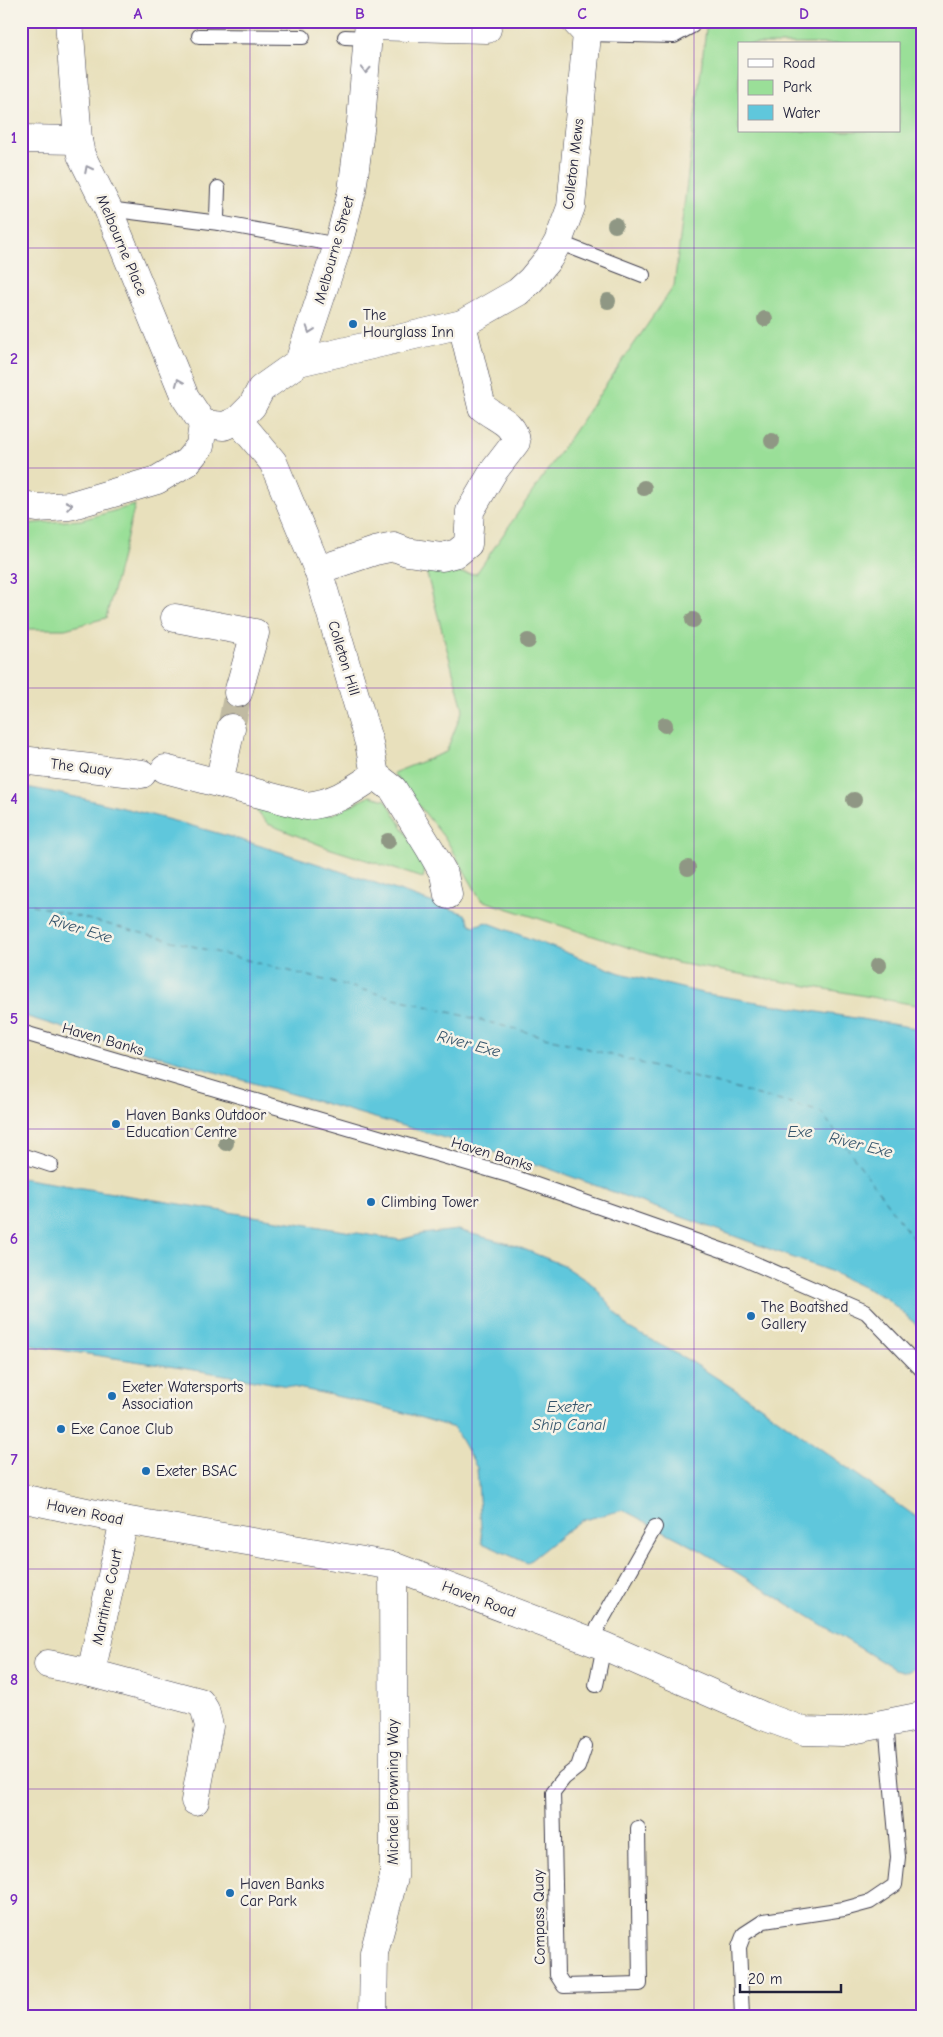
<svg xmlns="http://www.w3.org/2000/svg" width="943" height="2037" font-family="'Comic Neue',sans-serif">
<rect width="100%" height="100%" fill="#f7f3e8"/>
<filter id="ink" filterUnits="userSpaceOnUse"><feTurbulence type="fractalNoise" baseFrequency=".02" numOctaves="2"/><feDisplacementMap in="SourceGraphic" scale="10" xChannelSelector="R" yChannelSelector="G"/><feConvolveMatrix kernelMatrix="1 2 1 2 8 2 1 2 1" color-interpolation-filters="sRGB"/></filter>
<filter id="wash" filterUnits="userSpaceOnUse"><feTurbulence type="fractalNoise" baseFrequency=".0096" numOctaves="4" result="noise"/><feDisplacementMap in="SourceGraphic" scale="20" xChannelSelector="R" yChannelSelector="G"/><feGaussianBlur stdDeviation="1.12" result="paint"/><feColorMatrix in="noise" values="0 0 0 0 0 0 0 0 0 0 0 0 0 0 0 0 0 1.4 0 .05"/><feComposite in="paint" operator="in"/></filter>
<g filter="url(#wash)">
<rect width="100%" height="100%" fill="#e8e0bc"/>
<g fill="#9adf98" stroke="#5e806a" fill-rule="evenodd">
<path d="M 707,21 L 922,21 L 922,1006 L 677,963 L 481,900 L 447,841 L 393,773 L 446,752 L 463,709 L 426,571 L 476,574 L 674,286 ZM 739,44 L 899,44 L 899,131 L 739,131 Z"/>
<polygon points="135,505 106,618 65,629 21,629 21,524 81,520"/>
<polygon points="370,796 386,800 426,866 423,878 328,848 268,824 251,805 305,817 333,814"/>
</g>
<g fill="#5fc7dc" stroke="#40748c">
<path d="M 21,786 C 173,814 320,863 465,914 L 470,924 L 474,926 L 486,922 L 620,973 L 702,993 L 922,1029 L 922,1330 L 886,1298 L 827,1270 L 542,1166 L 83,1034 L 21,1015 Z"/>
<path d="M 21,1178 L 400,1240 L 422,1234 L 458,1230 L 516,1246 L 563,1265 L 593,1285 L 629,1328 L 692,1362 L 759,1405 L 922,1521 L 922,1658 L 914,1668 L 906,1672 L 894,1669 L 700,1550 L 623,1510 L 580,1521 L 527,1563 L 482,1543 L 477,1468 L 454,1428 C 314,1382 166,1367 21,1344 Z"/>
</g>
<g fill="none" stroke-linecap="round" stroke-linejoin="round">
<polyline stroke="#34546b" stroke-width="1" stroke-dasharray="6 5" stroke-linecap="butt" points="21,902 519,1030 821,1112 922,1251"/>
</g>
</g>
<g filter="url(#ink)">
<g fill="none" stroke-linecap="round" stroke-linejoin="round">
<polyline stroke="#c0baa2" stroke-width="28" stroke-dasharray="28 14" stroke-linecap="butt" points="231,728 238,693"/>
<defs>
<g id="lane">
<polyline points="587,34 674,36 692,26 692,21"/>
<polyline points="199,36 303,37"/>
<polyline points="345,37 367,38"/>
<polyline points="218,188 217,217 219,223"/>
<polyline points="108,209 219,223 338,245"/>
<polyline points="558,242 643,275"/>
<polyline points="21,1032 508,1175 733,1254 866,1312 922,1370"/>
<polyline points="21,1155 51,1165"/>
<polyline points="590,1641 655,1527"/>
<polyline points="596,1685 604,1646"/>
<polyline points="585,1746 578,1767 564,1778 553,1792 557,1975 564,1986 640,1984 638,1828"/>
<polyline points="742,2016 739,1947 744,1934 764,1921 844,1909 870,1902 895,1885 898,1857 886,1723"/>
</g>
<g id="street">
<polyline points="69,21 78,140 81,155 108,209 185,397 203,424 224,426 238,420 252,406 261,389 299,362 338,245 352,191 361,122 369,21"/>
<polyline points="369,26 487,29"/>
<polyline points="21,139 78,140"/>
<polyline points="299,362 462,324 518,292 531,280 549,258 558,242 571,207 587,34 575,21"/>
<polyline points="238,420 273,462 318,570 369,743 375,775 393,789 430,849 444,874 448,895"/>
<polyline points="21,504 37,508 69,506 157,480 187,462 200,446 203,424"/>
<path d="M 318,570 L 375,551 L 394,547 L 407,552 L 442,557 L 457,553 L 468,544 L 470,511 L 493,472 L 516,442 C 514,422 496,419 482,407 L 462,324"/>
<polyline points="175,618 255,633 238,693"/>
<polyline points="21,760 142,774"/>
<path d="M 165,769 L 306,806 C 335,803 351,791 375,775"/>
<polyline points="219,783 231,728"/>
<polyline points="21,1498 124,1520 393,1566 604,1646 763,1716 804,1731 842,1732 922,1716"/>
<polyline points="124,1520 91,1673 200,1702 205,1710 209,1726 195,1801"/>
<polyline points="48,1664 91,1673"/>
<polyline points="373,2016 374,1953 394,1877 393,1566"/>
</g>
</defs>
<use href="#lane" stroke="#403e4e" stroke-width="16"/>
<use href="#street" stroke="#403e4e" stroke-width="29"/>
<use href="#lane" stroke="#fff" stroke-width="14"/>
<use href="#street" stroke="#fff" stroke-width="28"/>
</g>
<g fill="#8f9784">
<circle cx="615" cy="225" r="8"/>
<circle cx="608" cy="301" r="8"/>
<circle cx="765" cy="319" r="8"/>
<circle cx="772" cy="441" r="8"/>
<circle cx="644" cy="488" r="8"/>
<circle cx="693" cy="620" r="8"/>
<circle cx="528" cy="641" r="8"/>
<circle cx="665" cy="725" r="8"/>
<circle cx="854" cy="800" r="8"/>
<circle cx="388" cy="841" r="8"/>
<circle cx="688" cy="868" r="8"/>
<circle cx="879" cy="965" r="8"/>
<circle cx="226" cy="1143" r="8"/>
</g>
<defs><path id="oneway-chevron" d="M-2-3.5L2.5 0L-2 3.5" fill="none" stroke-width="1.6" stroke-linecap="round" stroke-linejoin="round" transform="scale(1.25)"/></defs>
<g stroke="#9c9ca7">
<use href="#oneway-chevron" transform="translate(366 70) rotate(93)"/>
<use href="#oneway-chevron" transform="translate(88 169) rotate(-117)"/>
<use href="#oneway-chevron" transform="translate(310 330) rotate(109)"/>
<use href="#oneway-chevron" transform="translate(179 382) rotate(-112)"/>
<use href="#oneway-chevron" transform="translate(69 505) rotate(-10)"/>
</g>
</g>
<path fill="none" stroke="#7b2cbf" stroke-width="1" stroke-opacity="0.55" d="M 250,21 L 250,2016M 472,21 L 472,2016M 694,21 L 694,2016M 21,248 L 922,248M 21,468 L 922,468M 21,688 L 922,688M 21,908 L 922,908M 21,1129 L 922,1129M 21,1349 L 922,1349M 21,1569 L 922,1569M 21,1789 L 922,1789"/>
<g fill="#1f6fb2" stroke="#f7f3e8" stroke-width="2">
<circle cx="353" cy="324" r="5"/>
<circle cx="116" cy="1124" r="5"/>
<circle cx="371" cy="1202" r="5"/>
<circle cx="751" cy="1316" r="5"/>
<circle cx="112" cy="1396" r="5"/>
<circle cx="61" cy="1429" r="5"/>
<circle cx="146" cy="1471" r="5"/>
<circle cx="230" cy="1893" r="5"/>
</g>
<g text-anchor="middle" stroke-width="5" stroke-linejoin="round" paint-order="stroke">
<g font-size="15" fill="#22223b" stroke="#f7f3e8">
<text transform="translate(573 164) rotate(-83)" y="5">Colleton Mews</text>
<text transform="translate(122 245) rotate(67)" y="5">Melbourne Place</text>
<text transform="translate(334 250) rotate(-74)" y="5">Melbourne Street</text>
<text transform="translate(344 658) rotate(73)" y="5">Colleton Hill</text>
<text transform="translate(81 767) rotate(7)" y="5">The Quay</text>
<text transform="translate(103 1039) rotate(16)" y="5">Haven Banks</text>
<text transform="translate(492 1154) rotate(17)" y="5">Haven Banks</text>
<text transform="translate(85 1512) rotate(12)" y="5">Haven Road</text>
<text transform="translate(107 1597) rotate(-78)" y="5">Maritime Court</text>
<text transform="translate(479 1599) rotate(21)" y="5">Haven Road</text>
<text transform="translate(393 1792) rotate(-90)" y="5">Michael Browning Way</text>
<text transform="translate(539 1917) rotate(-91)" y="5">Compass Quay</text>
</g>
<g font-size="15" fill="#22223b" stroke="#f7f3e8" text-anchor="start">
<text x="363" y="320">The<tspan x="363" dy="17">Hourglass Inn</tspan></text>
<text x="126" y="1120">Haven Banks Outdoor<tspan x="126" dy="17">Education Centre</tspan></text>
<text x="381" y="1207">Climbing Tower</text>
<text x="761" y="1312">The Boatshed<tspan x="761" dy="17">Gallery</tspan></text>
<text x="122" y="1392">Exeter Watersports<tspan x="122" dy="17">Association</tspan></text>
<text x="71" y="1434">Exe Canoe Club</text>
<text x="156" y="1476">Exeter BSAC</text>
<text x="240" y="1889">Haven Banks<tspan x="240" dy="17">Car Park</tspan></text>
</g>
<g font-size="16" font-style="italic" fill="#34546b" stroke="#f7f3e8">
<text transform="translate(81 928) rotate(17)" y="6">River Exe</text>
<text transform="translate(469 1043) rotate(15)" y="6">River Exe</text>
<text x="800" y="1137">Exe</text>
<text transform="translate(861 1144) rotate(14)" y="6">River Exe</text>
<text x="569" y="1412">Exeter<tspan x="569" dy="18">Ship Canal</tspan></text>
</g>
</g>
<rect width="943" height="2037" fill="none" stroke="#f7f3e8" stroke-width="55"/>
<rect x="738" y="42" width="162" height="90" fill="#f7f3e8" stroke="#a29fa3"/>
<rect x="748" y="59" width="25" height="8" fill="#ffffff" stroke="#a29fa3"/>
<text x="783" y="68" font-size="15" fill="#22223b">Road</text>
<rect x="748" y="80" width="25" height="15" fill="#9adf98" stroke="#a29fa3"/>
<text x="783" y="92" font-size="15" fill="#22223b">Park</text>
<rect x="748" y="105" width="25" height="15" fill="#5fc7dc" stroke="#a29fa3"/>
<text x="783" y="118" font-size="15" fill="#22223b">Water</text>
<path d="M740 1984v8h101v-8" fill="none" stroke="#22223b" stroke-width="2.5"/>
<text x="748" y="1984" font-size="15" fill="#22223b" stroke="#f7f3e8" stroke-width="4" paint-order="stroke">20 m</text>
<rect x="28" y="28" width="888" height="1982" fill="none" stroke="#7b2cbf" stroke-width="2"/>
<g font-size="16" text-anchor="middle" font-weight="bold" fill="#7b2cbf">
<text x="138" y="19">A</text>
<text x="360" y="19">B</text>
<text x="582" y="19">C</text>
<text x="804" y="19">D</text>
<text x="14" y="143">1</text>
<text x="14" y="364">2</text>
<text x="14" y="584">3</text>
<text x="14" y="804">4</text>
<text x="14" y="1024">5</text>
<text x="14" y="1244">6</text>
<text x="14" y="1465">7</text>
<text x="14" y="1685">8</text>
<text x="14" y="1905">9</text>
</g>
</svg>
